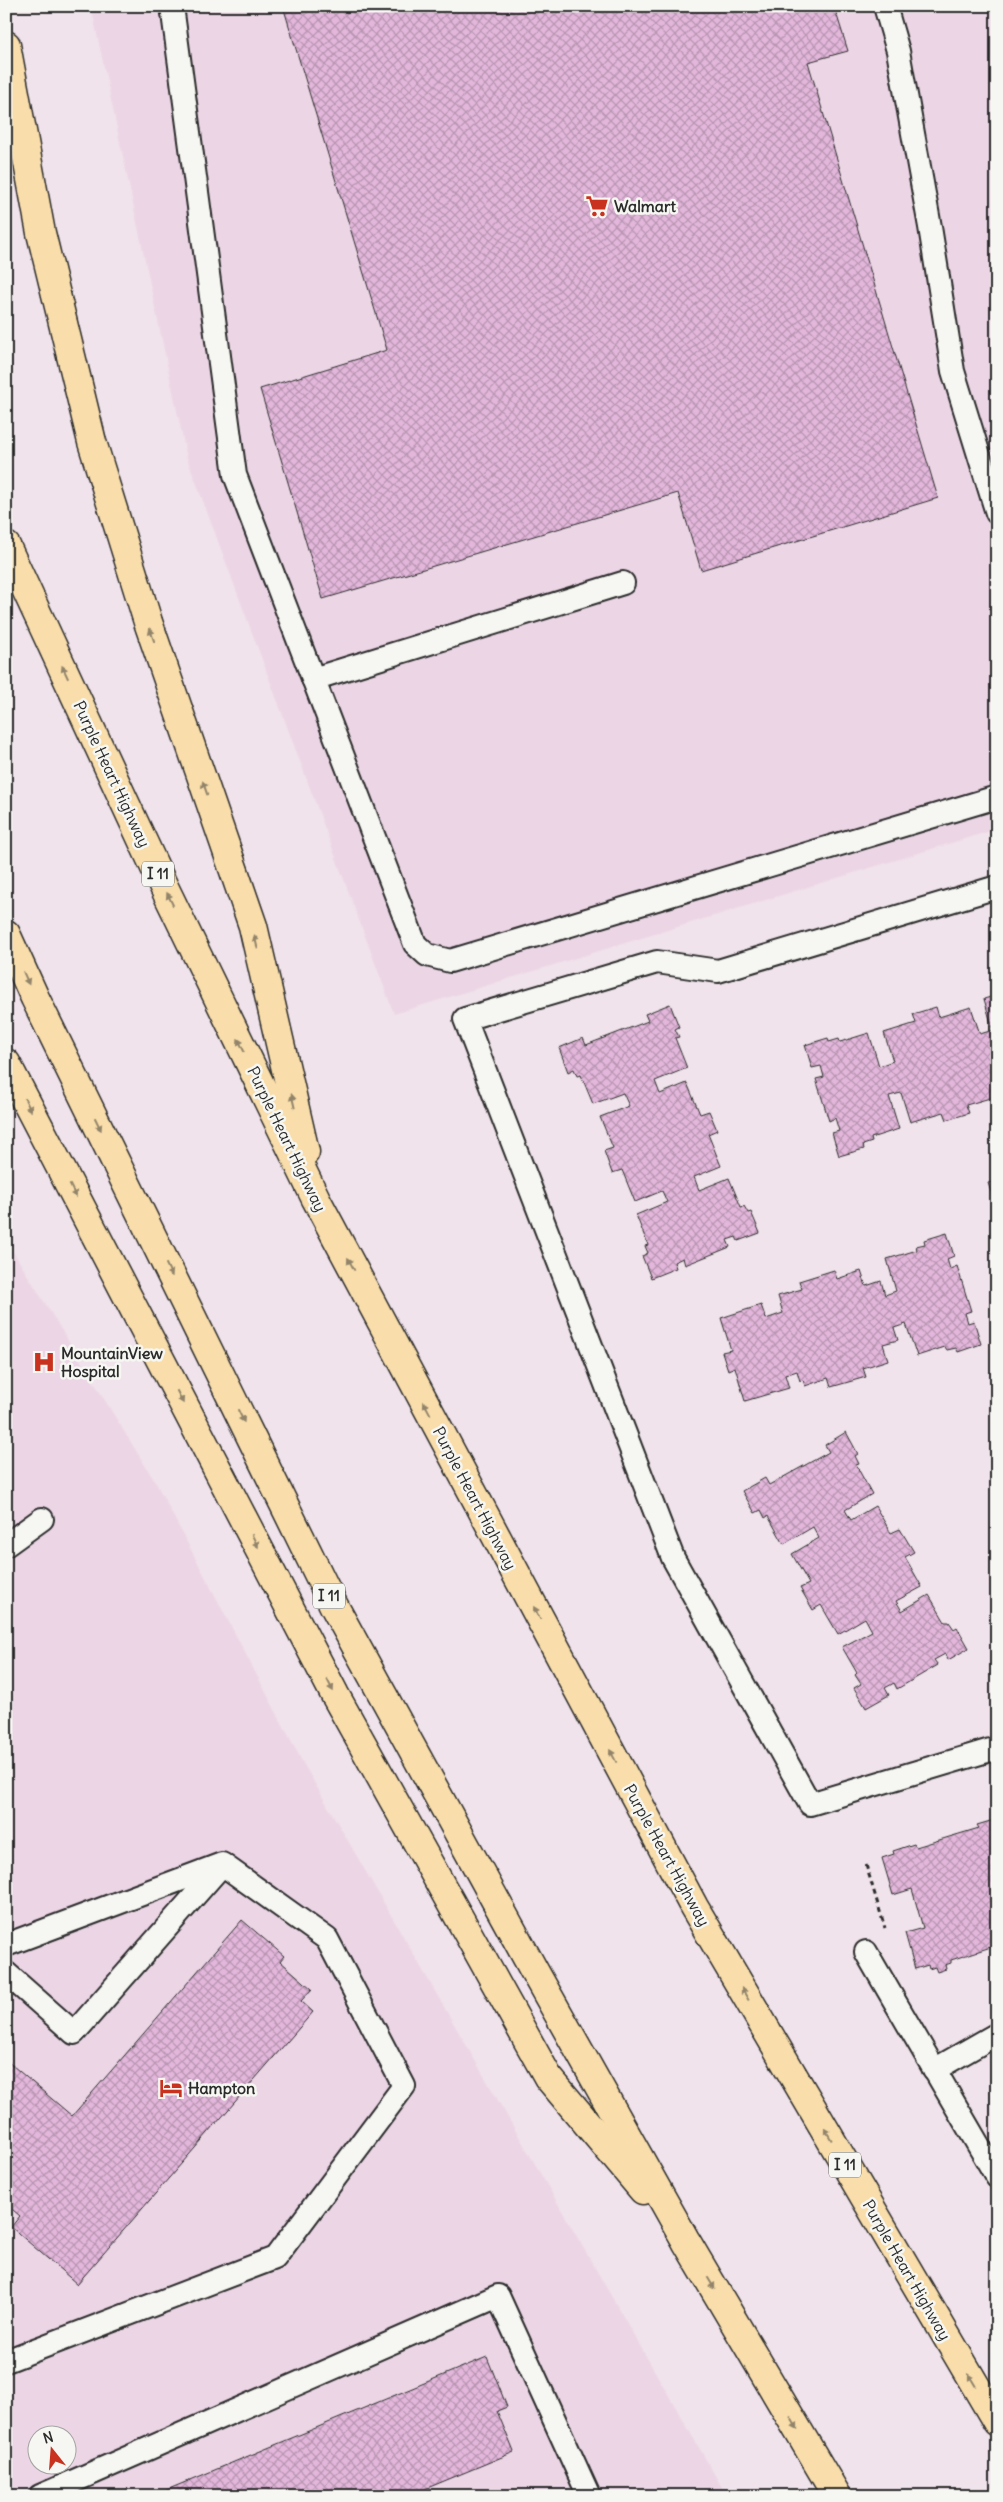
<svg xmlns="http://www.w3.org/2000/svg" width="1003" height="2502" font-family="Delius,sans-serif">
<defs>
<pattern id="building-cross-hatch" width="8" height="8" patternUnits="userSpaceOnUse" patternTransform="scale(1.25)"><rect width="8" height="8" fill="#e3b7db"/><path d="M0 0l8 8M0 8l8-8" fill="none" stroke="#b895b2"/></pattern>
</defs>
<rect width="100%" height="100%" fill="#f0e3eb"/>
<filter id="ink" filterUnits="userSpaceOnUse"><feTurbulence type="fractalNoise" baseFrequency=".02" numOctaves="2"/><feDisplacementMap in="SourceGraphic" scale="10" xChannelSelector="R" yChannelSelector="G"/><feConvolveMatrix kernelMatrix="1 2 1 2 8 2 1 2 1" color-interpolation-filters="sRGB"/></filter>
<g filter="url(#ink)">
<g fill="#ecd6e6" fill-rule="evenodd">
<polygon points="91,6 997,6 997,829 394,1014 187,458"/>
<path d="M 6,1240 L 156,1483 L 303,1763 L 727,2496 L 6,2496 ZM 38,2434 L 68,2434 L 68,2464 L 38,2464 Z"/>
</g>
<g fill="url(#building-cross-hatch)" stroke="#2b2b2b">
<polygon points="283,6 834,6 848,51 808,62 938,498 701,570 678,493 323,599 260,389 387,350"/>
<polygon points="997,995 997,1065 991,1067 997,1087 997,1096 966,1105 969,1113 947,1120 944,1112 910,1122 901,1093 889,1096 899,1129 871,1138 872,1142 863,1145 864,1149 839,1156 832,1133 839,1131 835,1118 829,1121 816,1079 824,1077 821,1066 812,1068 805,1045 828,1038 829,1042 839,1039 840,1042 869,1033 879,1066 893,1061 884,1033 916,1023 913,1014 936,1007 939,1017 971,1007 980,1034 993,1030 984,999"/>
<polygon points="670,1004 679,1027 675,1029 679,1037 675,1038 687,1068 655,1081 660,1094 687,1083 700,1114 709,1111 717,1130 708,1134 721,1166 694,1177 699,1190 729,1178 741,1207 744,1206 748,1213 751,1212 760,1233 738,1241 736,1237 727,1240 730,1247 685,1265 683,1258 674,1262 676,1268 651,1278 642,1256 648,1253 645,1246 648,1245 636,1215 667,1202 662,1191 635,1202 622,1170 612,1173 604,1151 613,1148 600,1117 629,1106 623,1093 593,1104 581,1075 577,1076 574,1069 568,1072 559,1048 583,1038 586,1045 648,1021 645,1014"/>
<polygon points="997,1181 997,1210 988,1183"/>
<polygon points="947,1233 954,1256 947,1259 950,1269 957,1266 971,1311 965,1313 968,1323 974,1321 981,1344 958,1352 956,1348 947,1350 945,1347 917,1356 906,1324 894,1328 898,1340 883,1344 888,1360 863,1368 866,1377 831,1387 828,1378 805,1386 803,1380 800,1381 797,1371 785,1375 789,1388 745,1401 735,1367 728,1370 722,1352 731,1350 721,1318 761,1305 766,1319 783,1313 778,1296 802,1289 799,1281 834,1270 837,1279 861,1271 866,1286 881,1281 885,1295 896,1291 887,1259 917,1250 916,1246 925,1244 924,1240"/>
<polygon points="846,1432 858,1454 855,1456 859,1464 856,1465 872,1494 845,1510 851,1520 875,1506 891,1533 900,1529 914,1552 905,1557 922,1587 896,1601 902,1611 929,1595 945,1622 949,1622 954,1629 957,1627 969,1648 948,1660 945,1654 934,1660 938,1665 897,1689 894,1683 885,1688 889,1695 866,1708 854,1688 861,1684 855,1675 857,1673 842,1647 872,1631 865,1618 838,1634 821,1605 813,1610 800,1588 809,1584 792,1554 819,1538 813,1527 784,1544 768,1516 765,1518 761,1510 755,1513 742,1491 765,1478 769,1485 829,1452 825,1445"/>
<polygon points="997,1819 997,1945 951,1960 951,1963 945,1965 946,1969 937,1972 935,1967 929,1969 928,1965 915,1969 905,1933 923,1928 912,1889 893,1895 882,1858 894,1854 893,1851 914,1844 916,1847 979,1828 977,1825"/>
<polygon points="242,1920 284,1956 280,1961 312,1989 301,2001 313,2012 77,2284 11,2227 20,2216 6,2204 6,2060 72,2116"/>
<polygon points="487,2357 507,2407 497,2411 514,2452 408,2496 152,2496"/>
</g>
<g fill="none" stroke-linecap="round" stroke-linejoin="round">
<defs>
<g id="service">
<polyline points="172,6 235,475 415,944 427,955 450,961 997,797"/>
<polyline points="885,6 898,51 930,227 953,371 997,513"/>
<polyline points="313,679 623,583"/>
<polyline points="997,887 718,971 657,962 465,1019 673,1558 810,1804 997,1748"/>
<polyline points="6,1545 42,1519"/>
<polyline points="6,1945 222,1864 327,1939 404,2086 275,2258 6,2361"/>
<polyline points="866,1952 997,2177"/>
<polyline points="6,1973 74,2033 220,1867"/>
<polyline points="934,2070 997,2034"/>
<polyline points="40,2496 498,2296 589,2496"/>
</g>
<g id="motorway">
<polyline points="6,45 41,233 92,442 148,622 253,926 305,1152"/>
<polyline points="6,546 164,887 316,1199 694,1907 997,2422"/>
<polyline points="6,934 35,998 334,1606 537,1976 686,2241 837,2496"/>
<polyline points="6,1063 335,1695 548,2077 643,2190"/>
</g>
</defs>
<use href="#service" stroke="#2b2b2b" stroke-width="26"/>
<use href="#motorway" stroke="#2b2b2b" stroke-width="31"/>
<polyline stroke="#2b2b2b" stroke-width="3" stroke-dasharray="5 4" stroke-linecap="butt" points="866,1865 885,1928"/>
<use href="#service" stroke="#f6f6f2" stroke-width="22"/>
<use href="#motorway" stroke="#f9deab" stroke-width="28"/>
</g>
<defs><path id="oneway-solid" d="M-6-.8H1V-3.2L6.5 0L1 3.2V.8H-6Z" transform="scale(1.25)"/></defs>
<g fill="#92846b">
<use href="#oneway-solid" transform="translate(152 635) rotate(-109)"/>
<use href="#oneway-solid" transform="translate(65 672) rotate(-115)"/>
<use href="#oneway-solid" transform="translate(205 788) rotate(-109)"/>
<use href="#oneway-solid" transform="translate(170 899) rotate(-116)"/>
<use href="#oneway-solid" transform="translate(256 942) rotate(-103)"/>
<use href="#oneway-solid" transform="translate(26 978) rotate(66)"/>
<use href="#oneway-solid" transform="translate(241 1045) rotate(-116)"/>
<use href="#oneway-solid" transform="translate(293 1101) rotate(-103)"/>
<use href="#oneway-solid" transform="translate(28 1105) rotate(63)"/>
<use href="#oneway-solid" transform="translate(98 1124) rotate(64)"/>
<use href="#oneway-solid" transform="translate(73 1191) rotate(63)"/>
<use href="#oneway-solid" transform="translate(351 1264) rotate(-118)"/>
<use href="#oneway-solid" transform="translate(169 1270) rotate(64)"/>
<use href="#oneway-solid" transform="translate(180 1397) rotate(63)"/>
<use href="#oneway-solid" transform="translate(427 1408) rotate(-118)"/>
<use href="#oneway-solid" transform="translate(241 1416) rotate(64)"/>
<use href="#oneway-solid" transform="translate(255 1541) rotate(63)"/>
<use href="#oneway-solid" transform="translate(537 1613) rotate(-118)"/>
<use href="#oneway-solid" transform="translate(330 1685) rotate(63)"/>
<use href="#oneway-solid" transform="translate(613 1756) rotate(-118)"/>
<use href="#oneway-solid" transform="translate(745 1994) rotate(-120)"/>
<use href="#oneway-solid" transform="translate(828 2134) rotate(-120)"/>
<use href="#oneway-solid" transform="translate(711 2283) rotate(59)"/>
<use href="#oneway-solid" transform="translate(972 2380) rotate(-120)"/>
<use href="#oneway-solid" transform="translate(794 2423) rotate(59)"/>
</g>
</g>
<defs>
<symbol id="supermarket-bare" viewBox="-9 -9 18 18"><path d="M-6-5.5h2.5l.6 2H6L4.5 2H-2.5L-4.4-4H-6ZM-1.5 3.2a1.3 1.3 0 1 0 .1 0ZM3 3.2a1.3 1.3 0 1 0 .1 0Z" fill="#c8321e" stroke="#f6f6f2" stroke-width="2.5" paint-order="stroke"/></symbol>
<symbol id="hospital-bare" viewBox="-9 -9 18 18"><path d="M-5-5h3v3.5h4V-5h3V5h-3V1.5h-4V5h-3Z" fill="#c8321e" stroke="#f6f6f2" stroke-width="2.5" paint-order="stroke"/></symbol>
<symbol id="hotel-bare" viewBox="-9 -9 18 18"><path d="M-6-4.5h1.5V1H6V5H4.5V3h-9V5H-6ZM-4 0a1.8 1.8 0 1 1 3.6 0ZM.5 0V-2.5h3Q6-2.5 6 0Z" fill="#c8321e" stroke="#f6f6f2" stroke-width="2.5" paint-order="stroke"/></symbol>
</defs>
<g fill-rule="evenodd">
<use href="#supermarket-bare" x="581" y="190" width="32" height="32"/>
<use href="#hospital-bare" x="28" y="1346" width="32" height="32"/>
<use href="#hotel-bare" x="155" y="2072" width="32" height="32"/>
</g>
<g text-anchor="middle" stroke-width="5" stroke-linejoin="round" paint-order="stroke">
<g fill="#f6f6f2" stroke="#686867" stroke-width="1">
<rect x="142" y="861.5" width="32" height="25" rx="4"/>
<rect x="313" y="1583.5" width="32" height="25" rx="4"/>
<rect x="829" y="2152.5" width="32" height="25" rx="4"/>
</g>
<g font-size="15" font-weight="bold" fill="#2b2b2b">
<text x="158" y="879">I 11</text>
<text x="329" y="1601">I 11</text>
<text x="845" y="2170">I 11</text>
</g>
<g font-size="16" font-weight="bold" fill="#2b2b2b" stroke="#f6f6f2" text-anchor="start">
<text x="614" y="212">Walmart</text>
<text x="61" y="1359">MountainView<tspan x="61" dy="18">Hospital</tspan></text>
<text x="188" y="2094">Hampton</text>
</g>
<g font-size="16" fill="#2b2b2b" stroke="#f6f6f2">
<text transform="translate(112 774) rotate(65)" y="6">Purple Heart Highway</text>
<text transform="translate(287 1139) rotate(64)" y="6">Purple Heart Highway</text>
<text transform="translate(475 1498) rotate(62)" y="6">Purple Heart Highway</text>
<text transform="translate(667 1855) rotate(61)" y="6">Purple Heart Highway</text>
<text transform="translate(907 2270) rotate(60)" y="6">Purple Heart Highway</text>
</g>
</g>
<rect width="1003" height="2502" fill="none" stroke="#f6f6f2" stroke-width="25"/>
<rect x="12" y="12" width="978" height="2477" fill="none" stroke="#2b2b2b" stroke-width="2" filter="url(#ink)"/>
<g transform="translate(52 2450) rotate(343)"><circle r="24" fill="#f6f6f2" stroke="#a5a5a2"/>
<path d="M0-4L9 19L0 12L-9 19Z" fill="#c8321e"/>
<text y="-8" font-size="14" font-weight="bold" text-anchor="middle" fill="#2b2b2b">N</text>
</g>
</svg>
